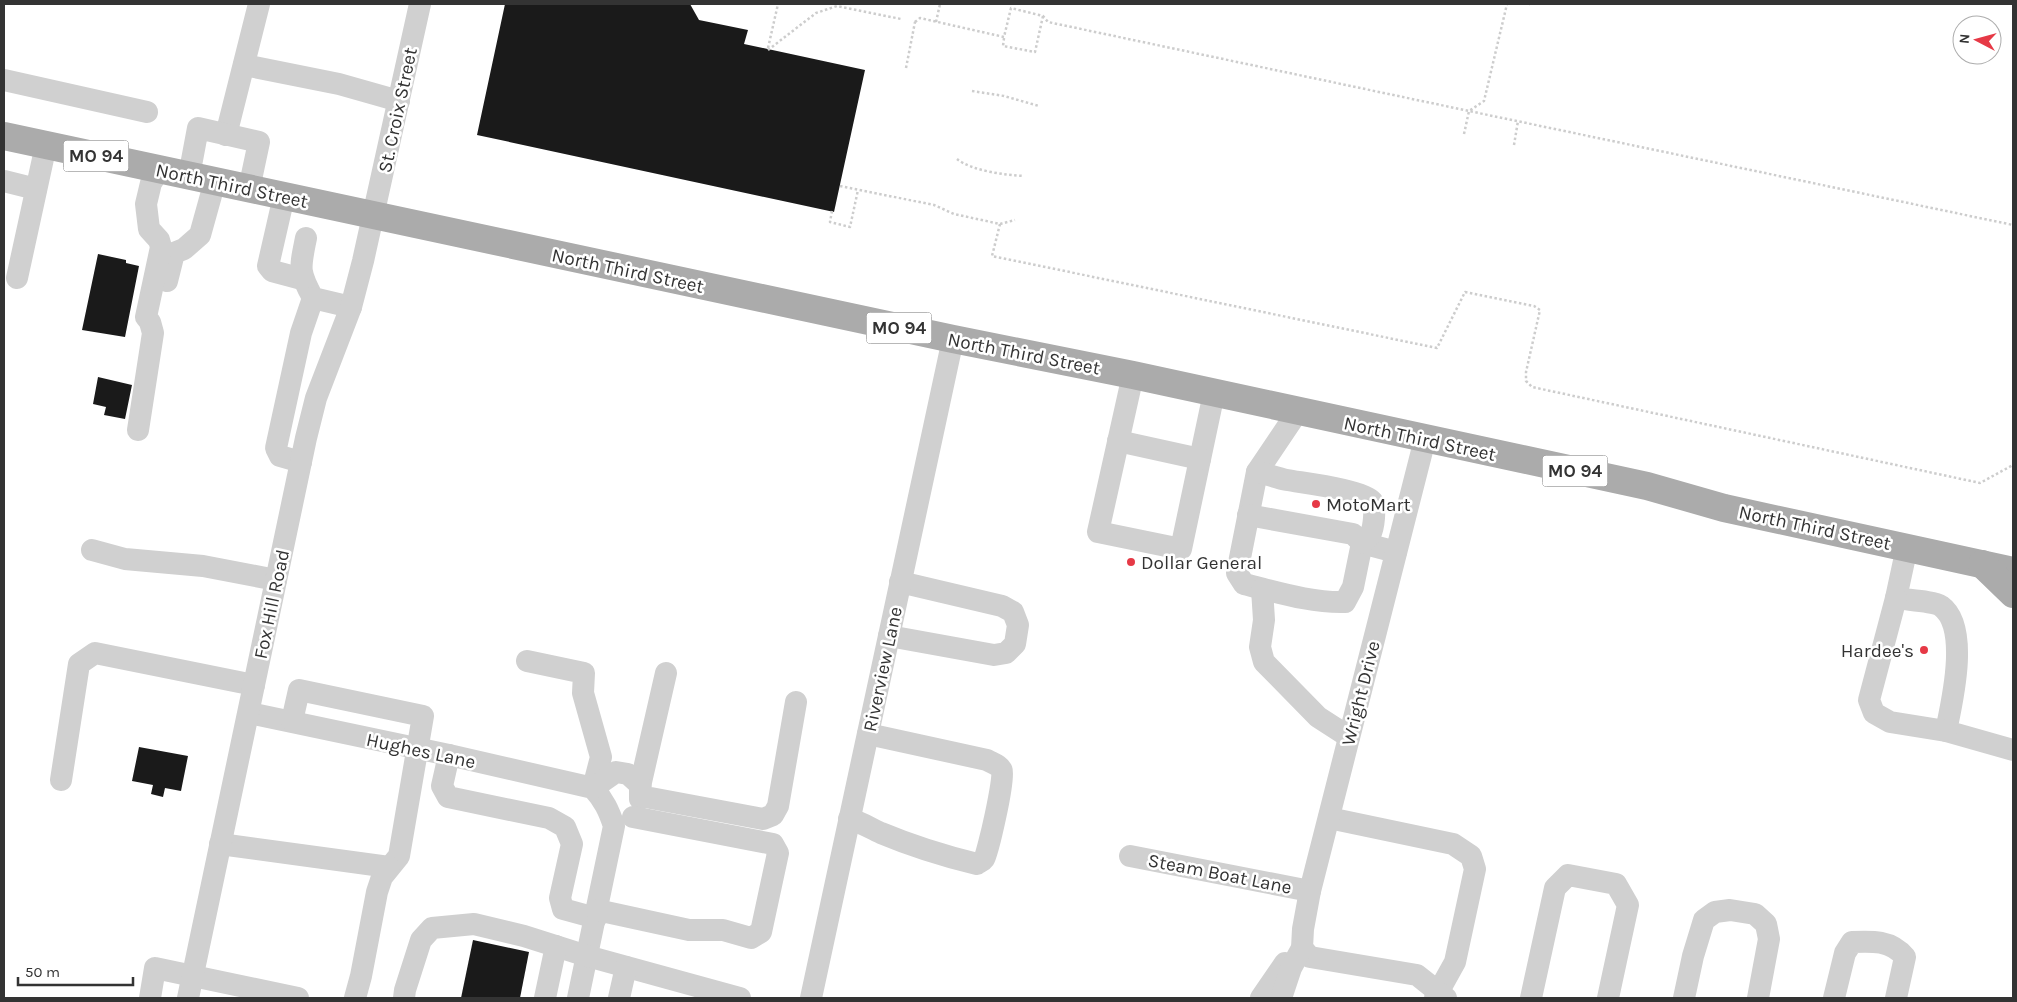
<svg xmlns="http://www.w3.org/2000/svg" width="2017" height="1002" font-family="Karla,sans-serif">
<rect width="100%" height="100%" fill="#fff"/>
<g fill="#1a1a1a">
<polygon points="505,4 690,4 699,20 748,30 744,44 865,70 834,212 477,135"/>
<polygon points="98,254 126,260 126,263 139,266 125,337 82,330"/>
<polygon points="98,377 132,385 125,419 104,415 106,407 93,404"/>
<polygon points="139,747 188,756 181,791 165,788 163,797 151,794 153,785 132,781"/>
<polygon points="473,940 529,952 520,998 461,998"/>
</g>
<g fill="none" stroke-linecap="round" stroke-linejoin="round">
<g stroke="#cdcdcd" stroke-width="2.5" stroke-dasharray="2.5 2.5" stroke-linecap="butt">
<polyline points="1529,4 1530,4"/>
<polyline points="915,22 920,18 1004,37 1011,8 1043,16 1048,22 1469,111 1484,101 1507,4"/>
<polyline points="936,22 940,4"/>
<polyline points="1004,38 1003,46 1035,52 1043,16"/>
<polyline points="768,48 778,4"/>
<polyline points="768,50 816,13 837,6 901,19"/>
<polyline points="906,68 915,22 912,21"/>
<polyline points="972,91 1004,96 1039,106"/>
<polyline points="1464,134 1469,111 2013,225"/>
<polyline points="1514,145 1518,121"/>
<path d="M 957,159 C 972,171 1005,175 1024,176"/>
<polyline points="840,186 934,205 954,214 1000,224 1015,220"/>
<polyline points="832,211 830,222 850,227 858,190"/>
<polyline points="1000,224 992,256 1437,348 1465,292 1534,306 1540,310 1526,372 1526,381 1532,387 1980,483 2013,465"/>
</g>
<g stroke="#d0d0d0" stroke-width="22">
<polyline points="244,65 339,84 399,101"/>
<polyline points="4,80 147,112"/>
<polyline points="226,135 259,4"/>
<polyline points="189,176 198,128 259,142 249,189"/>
<polyline points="4,181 36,189"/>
<polyline points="284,196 268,266 272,271 302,279"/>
<path d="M 306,238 C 300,268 298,271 313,298 L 351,307"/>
<polyline points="17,278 46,145"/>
<polyline points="167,281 174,253 184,249 200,235 215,181"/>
<polyline points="1133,375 1098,532 1181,549 1214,393"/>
<path d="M 1298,411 L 1257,472 L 1237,573 L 1244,584 C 1277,592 1311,603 1345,602 L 1353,587 L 1362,543 L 1396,552"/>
<polyline points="138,430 153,333 150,322 146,317 161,247 159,240 149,229 146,204 151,183 160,169"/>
<polyline points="1118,441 1200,459"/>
<polyline points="301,462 280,456 276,448 301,333 313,298"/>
<path d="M 1248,515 L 1353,534 L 1362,543 C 1364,541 1368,538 1370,535 C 1374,528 1376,508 1372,501 C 1364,490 1303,483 1287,480 C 1277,478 1267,474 1257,472"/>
<path d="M 1907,547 L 1896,598 C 1906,600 1933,601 1941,606 C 1970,627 1952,702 1946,731 L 2013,750"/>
<polyline points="92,550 125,559 203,566 276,580"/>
<polyline points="1262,589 1264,620 1260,647 1264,662 1318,717 1349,737"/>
<polyline points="1896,598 1869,700 1874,713 1890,722 1946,731"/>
<polyline points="889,636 994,655 1006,653 1015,644 1018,625 1013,612 1002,606 900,582"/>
<polyline points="527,661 584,673 583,693 601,757 593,788"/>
<polyline points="666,673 641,782 640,796 763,819 773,815 778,806 796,702"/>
<path d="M 249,713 L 449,755 L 593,788 C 604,800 609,811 614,826 L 578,998"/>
<polyline points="292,721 299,690 423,716 399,856 382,877 377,892 361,976 355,998"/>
<polyline points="449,755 442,786 448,797 549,818 565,827 572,844 560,898 563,909 596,918"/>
<polyline points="61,780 79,664 95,653 254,685"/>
<polyline points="593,788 616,772 628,774 640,785 640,799"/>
<polyline points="1329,818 1453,844 1471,856 1475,869 1455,962 1435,998"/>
<path d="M 849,819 C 861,822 870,828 881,833 C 912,846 944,856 977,864 C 979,862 982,862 984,859 C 988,853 1005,777 1002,771 C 1000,765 992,763 987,760 L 868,734"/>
<polyline points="220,844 389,867"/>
<polyline points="1130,856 1310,891"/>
<polyline points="597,910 689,930 723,930 751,938 761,932 778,853 773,844 633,817"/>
<polyline points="1302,948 1310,957 1417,975 1446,998"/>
<polyline points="150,998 155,968 298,998"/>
<polyline points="188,998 306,438 316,398 351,307 363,261 420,4"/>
<polyline points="404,998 405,990 421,940 432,928 474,924 524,936 587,956 740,998"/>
<polyline points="545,998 556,946"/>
<polyline points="619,998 626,967"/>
<polyline points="811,998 953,339"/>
<polyline points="1261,998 1285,963"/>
<polyline points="1281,998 1291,968 1302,948 1303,929 1310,891 1425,439"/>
<polyline points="1531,998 1555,888 1568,875 1616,884 1628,905 1608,998"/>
<polyline points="1684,998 1693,956 1704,920 1715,912 1730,910 1755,914 1766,924 1769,939 1758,998"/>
<path d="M 1834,998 L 1845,953 L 1852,942 C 1872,941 1891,940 1905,957 L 1896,998"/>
</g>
<g stroke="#ababab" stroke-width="28">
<polyline points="4,136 953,339 1133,375 1647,486 1724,508 2013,571"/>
<polyline points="1982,564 2013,594"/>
</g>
</g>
<g fill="#e63946" stroke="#fff" stroke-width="2">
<circle cx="1316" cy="504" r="5"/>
<circle cx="1131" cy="562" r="5"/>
<circle cx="1924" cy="650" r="5"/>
</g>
<g text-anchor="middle" stroke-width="5" stroke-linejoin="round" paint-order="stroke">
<g fill="#fff" stroke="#707070" stroke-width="1">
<rect x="63.5" y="140.5" width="65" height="31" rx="4"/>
<rect x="866.5" y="312.5" width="65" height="31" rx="4"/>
<rect x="1542.5" y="455.5" width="65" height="31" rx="4"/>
</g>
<g font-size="18" font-weight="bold" fill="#333">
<text x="96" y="162">MO 94</text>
<text x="899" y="334">MO 94</text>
<text x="1575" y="477">MO 94</text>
</g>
<g font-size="19" fill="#333" stroke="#fff">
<text transform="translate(397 110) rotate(-78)" y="7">St. Croix Street</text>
<text transform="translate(232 185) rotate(12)" y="7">North Third Street</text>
<text transform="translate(628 270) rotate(12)" y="7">North Third Street</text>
<text transform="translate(1024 353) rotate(11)" y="7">North Third Street</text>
<text transform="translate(1420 438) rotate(12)" y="7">North Third Street</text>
<text transform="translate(1815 527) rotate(12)" y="7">North Third Street</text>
<text transform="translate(271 604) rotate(-78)" y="7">Fox Hill Road</text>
<text transform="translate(882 669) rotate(-78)" y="7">Riverview Lane</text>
<text transform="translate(1360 693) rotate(-76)" y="7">Wright Drive</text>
<text transform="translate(421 750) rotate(12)" y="7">Hughes Lane</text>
<text transform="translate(1220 873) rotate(11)" y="7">Steam Boat Lane</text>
</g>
<g font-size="19" fill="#333" stroke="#fff" text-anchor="start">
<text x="1326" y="511">MotoMart</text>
<text x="1141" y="569">Dollar General</text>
<text x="1914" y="657" text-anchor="end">Hardee's</text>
</g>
</g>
<rect width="2017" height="1002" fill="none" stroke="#333333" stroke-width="10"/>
<g transform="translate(1977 40) rotate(276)"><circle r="24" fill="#ffffff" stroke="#adadad"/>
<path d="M0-4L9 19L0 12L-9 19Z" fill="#e63946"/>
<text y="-8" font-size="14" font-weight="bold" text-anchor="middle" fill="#333333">N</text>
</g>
<path d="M18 977v8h115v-8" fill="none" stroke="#333333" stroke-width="2.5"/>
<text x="25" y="977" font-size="15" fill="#333333" stroke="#ffffff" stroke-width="4" paint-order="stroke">50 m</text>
</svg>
